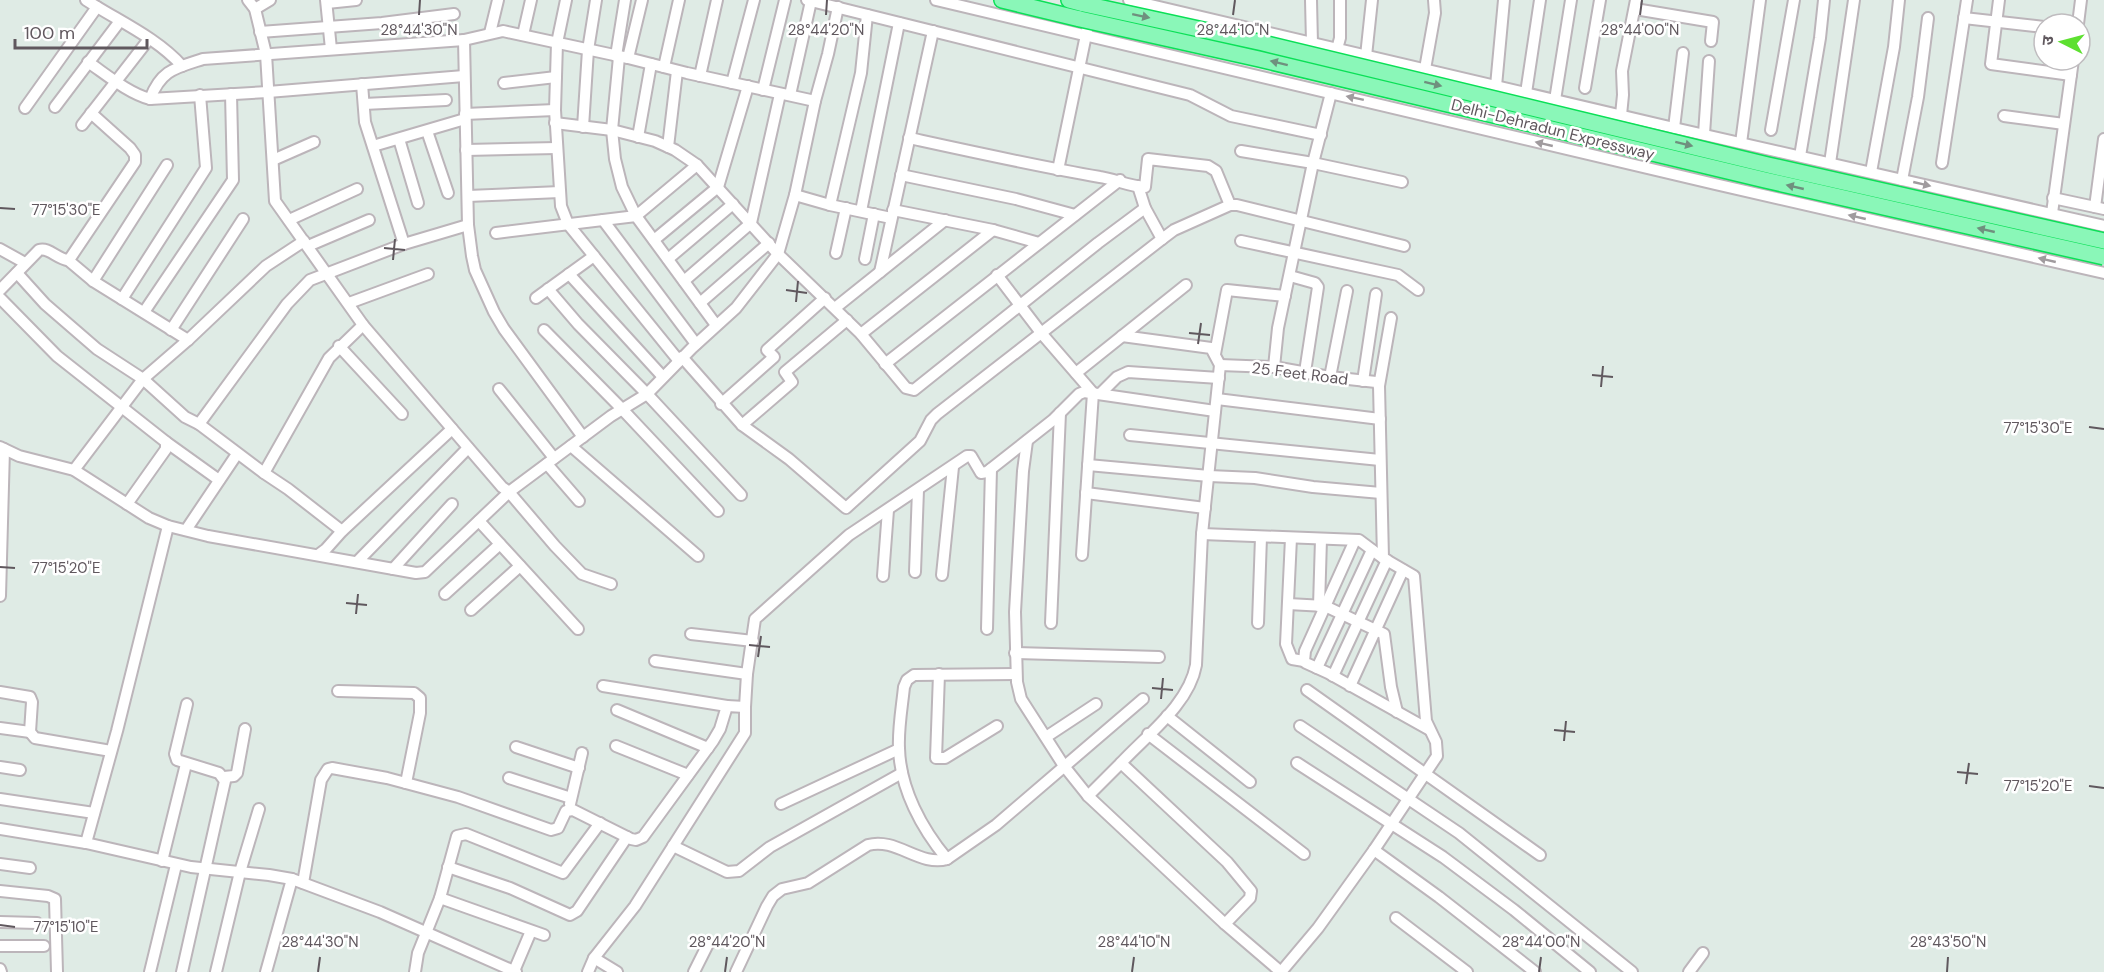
<svg xmlns="http://www.w3.org/2000/svg" width="2104" height="972" font-family="'DM Sans','Noto Sans Devanagari',sans-serif">
<rect width="100%" height="100%" fill="#dfebe5"/>
<g fill="none" stroke-linecap="round" stroke-linejoin="round">
<defs>
<g id="minor">
<path d="M 86,0 C 118,21 156,37 182,66"/>
<polyline points="248,0 255,9 266,54 275,201 363,325 502,487 509,492 555,546 582,574 611,584"/>
<polyline points="326,0 331,49"/>
<polyline points="566,0 557,43 555,110 561,206 568,224 679,361"/>
<polyline points="807,0 1190,95 1231,116 1321,135"/>
<polyline points="936,0 1715,184 2104,273"/>
<polyline points="1129,0 1674,128 2104,226"/>
<polyline points="1311,0 1312,43"/>
<polyline points="1999,0 1991,64 2071,75"/>
<polyline points="327,3 356,0"/>
<polyline points="255,9 270,0"/>
<polyline points="1635,9 1713,22 1711,41"/>
<polyline points="1964,18 2044,27"/>
<polyline points="2078,24 2081,0"/>
<polyline points="260,32 382,23 454,14"/>
<polyline points="490,33 498,0"/>
<polyline points="523,35 531,0"/>
<polyline points="464,40 468,225 472,256 475,270 494,312 504,329 583,437"/>
<polyline points="1337,49 1340,38 1340,0"/>
<polyline points="616,56 625,0"/>
<polyline points="1366,56 1372,0"/>
<polyline points="619,57 612,130 615,159 622,187 636,216 716,325"/>
<polyline points="628,58 642,0"/>
<path d="M 88,62 C 107,75 128,93 150,99 L 268,92 L 464,76"/>
<polyline points="664,67 679,0"/>
<polyline points="1425,69 1435,13 1434,0"/>
<polyline points="700,76 717,0"/>
<polyline points="504,83 556,77"/>
<polyline points="732,83 754,0"/>
<polyline points="362,84 365,122 404,244"/>
<polyline points="1496,86 1504,0"/>
<polyline points="1585,88 1600,0"/>
<polyline points="763,90 785,0"/>
<polyline points="1526,93 1540,0"/>
<polyline points="790,95 811,1"/>
<path d="M 150,99 C 161,70 175,68 203,59 L 464,40 L 503,31 L 628,58 L 687,73 L 815,101"/>
<polyline points="1555,100 1571,0"/>
<polyline points="364,104 446,100"/>
<polyline points="55,107 120,21"/>
<polyline points="25,108 97,7"/>
<polyline points="465,114 555,110"/>
<polyline points="1621,115 1623,95 1622,71 1636,0"/>
<polyline points="2004,116 2064,124"/>
<polyline points="555,123 612,130 655,141 675,150 697,165 778,254 861,334 906,388 914,390 1098,243 1145,208"/>
<polyline points="82,125 149,39"/>
<polyline points="583,127 588,50 596,0"/>
<polyline points="1674,128 1683,53"/>
<polyline points="1771,130 1794,0"/>
<polyline points="427,131 448,193"/>
<polyline points="1704,134 1709,61"/>
<polyline points="638,137 651,64"/>
<path d="M 909,138 C 973,152 1036,166 1100,177 C 1114,179 1131,187 1145,187 L 1148,159 L 1208,166 L 1216,171 L 1230,205"/>
<polyline points="399,139 418,203"/>
<polyline points="2104,139 2095,207 2104,209"/>
<polyline points="1741,143 1760,0"/>
<polyline points="373,146 465,119"/>
<polyline points="668,147 677,71"/>
<polyline points="466,150 557,148"/>
<polyline points="1241,151 1313,163 1402,182"/>
<polyline points="1800,156 1820,38 1824,0"/>
<polyline points="273,160 314,142"/>
<polyline points="1830,163 1854,0"/>
<polyline points="1942,163 1967,0"/>
<polyline points="1058,170 1087,30"/>
<polyline points="1871,172 1894,47 1899,0"/>
<polyline points="901,175 1016,199 1075,215"/>
<polyline points="1902,180 1918,97 1928,18"/>
<polyline points="1138,186 1145,208 1162,239"/>
<polyline points="795,195 830,205 891,218"/>
<polyline points="468,196 560,192"/>
<polyline points="2053,198 2095,207"/>
<polyline points="830,205 861,73 867,15"/>
<polyline points="893,210 993,230 1039,243"/>
<polyline points="861,211 899,23"/>
<polyline points="2052,213 2073,60"/>
<polyline points="289,220 357,189"/>
<polyline points="603,220 696,344"/>
<polyline points="496,233 636,216 697,165"/>
<polyline points="654,240 718,187 748,86"/>
<polyline points="1241,241 1398,275 1418,290"/>
<polyline points="308,246 369,220"/>
<polyline points="0,249 25,263"/>
<polyline points="836,253 846,208"/>
<polyline points="668,259 733,204"/>
<polyline points="865,259 874,214"/>
<polyline points="68,260 93,281 188,340"/>
<polyline points="880,272 933,31"/>
<polyline points="17,273 45,304 97,349 143,379 185,417 199,424 264,473 329,358 363,325"/>
<polyline points="569,274 663,377"/>
<polyline points="997,275 1042,334 1093,393 1082,555"/>
<polyline points="1290,276 1315,283 1318,287 1305,372"/>
<polyline points="93,281 167,165"/>
<polyline points="684,281 751,223 780,94"/>
<polyline points="548,289 578,324 647,394 741,495"/>
<path d="M 0,290 L 39,250 C 49,247 57,259 68,260 L 71,257 L 135,162 L 135,155 L 130,148 L 91,113"/>
<polyline points="0,298 57,356 166,442 166,449 127,504"/>
<polyline points="536,298 594,256"/>
<polyline points="122,299 206,168 200,95"/>
<polyline points="349,303 428,274"/>
<polyline points="700,303 769,243"/>
<polyline points="835,308 945,220"/>
<polyline points="144,312 233,180 231,94"/>
<polyline points="171,330 243,219"/>
<polyline points="544,330 622,409 718,511"/>
<polyline points="861,334 993,230"/>
<polyline points="339,346 402,414"/>
<polyline points="1215,354 1227,290 1285,296"/>
<polyline points="682,357 742,425 789,459 846,508 920,441 931,420 937,414 1162,239 1174,230 1230,205 1237,205 1404,246"/>
<polyline points="885,364 1120,180"/>
<polyline points="1220,365 1274,367 1330,377 1376,382 1379,386"/>
<polyline points="1274,367 1278,328 1313,163 1331,93"/>
<polyline points="1076,373 1186,285"/>
<polyline points="1330,377 1347,291"/>
<polyline points="1363,381 1376,294"/>
<polyline points="499,389 554,458"/>
<polyline points="1100,394 1117,377 1128,372 1219,378"/>
<polyline points="1217,399 1380,419"/>
<polyline points="721,404 774,357 767,350 825,298"/>
<polyline points="199,424 287,304 310,280 404,244 468,225"/>
<polyline points="742,425 792,382 785,372 847,320"/>
<polyline points="1130,435 1380,460"/>
<polyline points="1027,441 1023,471 1015,612 1017,682 1021,699 1064,766 1088,796 1225,924 1281,972"/>
<polyline points="166,442 219,480"/>
<polyline points="571,446 698,556"/>
<polyline points="0,447 19,456 74,470 149,518 168,526 208,536 416,573 425,572 509,492 611,416 647,394 692,348 736,308 778,254 795,195 815,101 828,54 838,7"/>
<polyline points="547,464 579,501"/>
<polyline points="1088,465 1209,476 1255,478 1313,487 1381,493"/>
<polyline points="74,470 143,379 188,340 266,266 304,241"/>
<polyline points="264,473 288,489 342,531"/>
<polyline points="1086,493 1205,508"/>
<polyline points="479,521 578,629"/>
<polyline points="186,530 237,454"/>
<polyline points="1202,534 1359,540 1383,558"/>
<polyline points="1291,538 1286,644 1292,659 1304,661"/>
<polyline points="1355,540 1305,651 1304,661 1306,663 1328,673 1428,729"/>
<polyline points="318,555 326,549 342,531 452,429"/>
<polyline points="357,562 468,448"/>
<polyline points="393,569 452,504"/>
<polyline points="915,572 918,490"/>
<polyline points="942,575 953,467"/>
<polyline points="883,576 888,510"/>
<polyline points="445,594 500,544"/>
<polyline points="0,596 4,449"/>
<polyline points="1288,604 1325,606 1384,634 1391,687 1397,712"/>
<polyline points="1319,606 1321,539"/>
<polyline points="471,610 520,566"/>
<polyline points="1051,623 1060,413"/>
<polyline points="1258,623 1261,537"/>
<polyline points="987,629 991,469"/>
<polyline points="691,634 753,641"/>
<polyline points="1015,653 1159,657"/>
<polyline points="655,661 747,674"/>
<polyline points="1317,668 1372,550"/>
<polyline points="939,674 936,758 945,758 997,726"/>
<path d="M 1016,674 L 914,675 L 907,680 L 904,687 C 902,707 898,728 899,748 C 900,789 922,829 947,859 L 996,825 L 1143,699"/>
<polyline points="1333,676 1387,560"/>
<polyline points="603,686 727,706"/>
<polyline points="1350,686 1403,570"/>
<polyline points="1307,690 1540,855"/>
<polyline points="338,691 414,693 420,698 420,713 406,783"/>
<polyline points="0,692 30,697 32,702 30,732 35,738 111,751"/>
<polyline points="617,710 708,748"/>
<polyline points="1167,716 1250,782"/>
<polyline points="1300,726 1459,833 1632,972"/>
<polyline points="0,728 30,732"/>
<polyline points="1148,734 1304,854"/>
<polyline points="1046,737 1096,704"/>
<polyline points="616,746 688,775"/>
<polyline points="516,747 579,768"/>
<path d="M 1121,763 C 1148,734 1189,704 1196,665 L 1202,534 L 1220,365 L 1211,348 L 1122,336"/>
<polyline points="1297,763 1443,857 1514,910 1590,972"/>
<polyline points="0,767 20,770"/>
<polyline points="224,777 234,776 237,773 245,729"/>
<polyline points="509,778 571,798"/>
<polyline points="1088,796 1121,763 1227,862 1251,891 1250,898 1225,924"/>
<polyline points="0,799 94,813"/>
<polyline points="570,804 582,753"/>
<polyline points="781,804 899,749"/>
<polyline points="0,829 86,843 191,867 269,875 292,879 380,912 516,972"/>
<polyline points="86,843 117,731 168,526"/>
<polyline points="673,846 727,872 739,871 770,847 902,773"/>
<polyline points="1374,850 1439,897 1535,972"/>
<polyline points="162,861 186,764"/>
<polyline points="0,864 30,868"/>
<polyline points="448,867 510,888 570,915 577,911 627,837"/>
<polyline points="303,883 321,780 328,769 332,768 387,778 458,797 551,830 558,828 566,811 573,810 631,839 636,840 643,837 713,741 720,729 727,706 745,707 747,674 755,619 849,535 967,456 971,456 981,473 987,472 1053,420 1079,394 1084,392 1215,411"/>
<polyline points="0,891 48,896 55,899 57,972"/>
<polyline points="440,898 544,935"/>
<polyline points="1396,918 1467,972"/>
<polyline points="0,922 37,923"/>
<polyline points="0,946 44,946"/>
<polyline points="594,958 617,972"/>
<polyline points="0,969 1,972"/>
<polyline points="514,971 531,931"/>
<polyline points="150,972 176,865"/>
<polyline points="182,972 225,781 219,773 177,760 175,754 187,704"/>
<polyline points="216,972 240,872 259,809"/>
<polyline points="266,972 292,879"/>
<polyline points="415,972 418,953 440,898 457,836 466,834 563,873 600,823"/>
<polyline points="588,972 594,958 635,906 745,733 745,707"/>
<polyline points="694,972 708,944"/>
<path d="M 736,972 L 767,906 L 773,896 L 782,889 L 808,883 L 868,845 C 896,837 920,867 947,859"/>
<polyline points="1281,972 1318,928 1374,850 1437,756 1436,742 1426,721 1414,576 1383,558 1379,386 1391,318"/>
<polyline points="1689,972 1703,953"/>
</g>
<g id="highway">
<polyline points="1002,0 1080,19"/>
<polyline points="1069,0 1084,4"/>
</g>
</defs>
<use href="#minor" stroke="#bcb5ba" stroke-width="14"/>
<use href="#highway" stroke="#0be057" stroke-width="18"/>
<use href="#minor" stroke="#fff" stroke-width="10"/>
<use href="#highway" stroke="#8af7b8" stroke-width="15"/>
<defs>
<g id="highway-bridge">
<polyline points="1084,4 1263,43 1768,165 2104,241"/>
<polyline points="1080,19 1259,59 1765,180 2104,257"/>
</g>
</defs>
<use href="#highway-bridge" stroke="#0be057" stroke-width="18" stroke-linecap="butt"/>
<use href="#highway-bridge" stroke="#8af7b8" stroke-width="15"/>
</g>
<defs><path id="oneway-solid" d="M-6-.8H1V-3.2L6.5 0L1 3.2V.8H-6Z" transform="scale(1.5)"/></defs>
<g fill="#6f907e">
<use href="#oneway-solid" transform="translate(1141 16) rotate(12)"/>
<use href="#oneway-solid" transform="translate(1279 63) rotate(-166)"/>
<use href="#oneway-solid" transform="translate(1433 84) rotate(14)"/>
<use href="#oneway-solid" transform="translate(1684 144) rotate(14)"/>
<use href="#oneway-solid" transform="translate(1795 187) rotate(-167)"/>
<use href="#oneway-solid" transform="translate(1986 230) rotate(-167)"/>
</g>
<g fill="#a09b9e">
<use href="#oneway-solid" transform="translate(1355 98) rotate(-168)"/>
<use href="#oneway-solid" transform="translate(1544 144) rotate(-167)"/>
<use href="#oneway-solid" transform="translate(1922 184) rotate(13)"/>
<use href="#oneway-solid" transform="translate(1857 217) rotate(-167)"/>
<use href="#oneway-solid" transform="translate(2047 260) rotate(-167)"/>
</g>
<path fill="none" stroke="#60585e" stroke-width="2" d="M 419,15 L 420,0M 826,15 L 827,0M 1233,15 L 1235,0M 1640,15 L 1642,0M 0,208 L 15,209M 384,248 L 405,250M 393,260 L 395,239M 786,290 L 807,293M 796,302 L 798,281M 1189,333 L 1210,335M 1198,344 L 1201,323M 1592,375 L 1613,377M 1601,387 L 1603,366M 2089,427 L 2104,429M 0,567 L 15,568M 346,603 L 367,605M 356,614 L 358,594M 749,645 L 770,647M 758,657 L 761,636M 1152,688 L 1173,690M 1161,699 L 1163,678M 1554,730 L 1575,732M 1564,741 L 1566,721M 1957,772 L 1978,774M 1966,784 L 1969,763M 2089,786 L 2104,788M 0,925 L 15,927M 318,972 L 320,957M 725,972 L 727,957M 1132,972 L 1134,957M 1539,972 L 1541,957M 1947,972 L 1948,957"/>
<g text-anchor="middle" stroke-width="5" stroke-linejoin="round" paint-order="stroke">
<g font-size="16" fill="#60585e" stroke="#fff">
<text transform="translate(1553 129) rotate(14)" y="6">Delhi-Dehradun Expressway</text>
<text transform="translate(1300 373) rotate(7)" y="6">25 Feet Road</text>
</g>
</g>
<g font-size="15" text-anchor="middle" fill="#60585e" stroke="#fff" stroke-width="5" stroke-linejoin="round" paint-order="stroke">
<text x="419" y="35">28°44'30"N</text>
<text x="826" y="35">28°44'20"N</text>
<text x="1233" y="35">28°44'10"N</text>
<text x="1640" y="35">28°44'00"N</text>
<text x="66" y="215">77°15'30"E</text>
<text x="2038" y="433">77°15'30"E</text>
<text x="66" y="573">77°15'20"E</text>
<text x="2038" y="791">77°15'20"E</text>
<text x="66" y="932">77°15'10"E</text>
<text x="320" y="947">28°44'30"N</text>
<text x="727" y="947">28°44'20"N</text>
<text x="1134" y="947">28°44'10"N</text>
<text x="1541" y="947">28°44'00"N</text>
<text x="1948" y="947">28°43'50"N</text>
</g>
<g transform="translate(2062 42) rotate(276)"><circle r="28" fill="#ffffff" stroke="#bfbcbf" stroke-width="1.5"/>
<path d="M0-4.5L10 22L0 15L-10 22Z" fill="#5de030"/>
<text y="-9" font-size="16" font-weight="bold" text-anchor="middle" fill="#60585e">उ</text>
</g>
<path d="M15 39v9h132v-9" fill="none" stroke="#60585e" stroke-width="3"/>
<text x="24" y="39" font-size="18" fill="#60585e" stroke="#ffffff" stroke-width="4.5" paint-order="stroke">100 m</text>
</svg>
